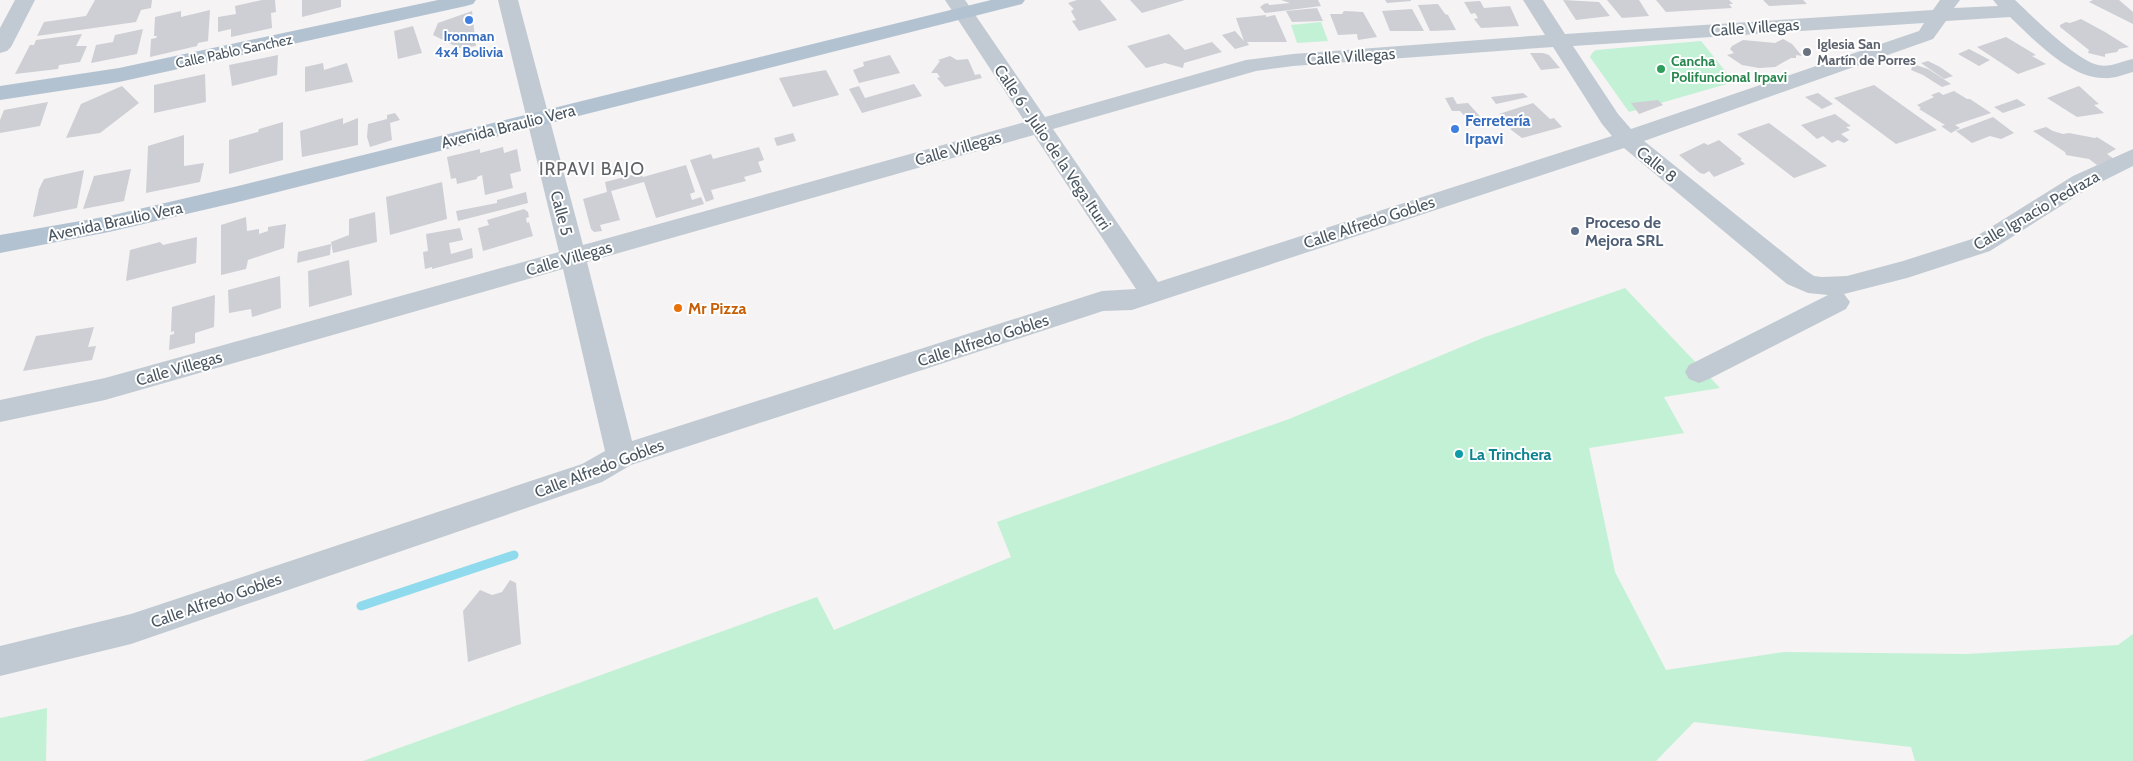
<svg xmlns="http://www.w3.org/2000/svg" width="2133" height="761" font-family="Cabin,sans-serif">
<rect width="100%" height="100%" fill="#f5f3f3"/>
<g fill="#c3f1d5">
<polygon points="1321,22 1328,41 1297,43 1291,25"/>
<polygon points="1701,41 1734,82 1629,112 1590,57 1592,53 1596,50"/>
<polygon points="1625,288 1720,388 1664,397 1684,433 1589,448 1615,572 1666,670 1784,652 1967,654 2118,645 2133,634 2133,761 1915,761 1911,747 1694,722 1656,761 363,761 817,597 834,630 1011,557 997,522 1289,419 1485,337"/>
<polygon points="47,708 46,761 0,761 0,718"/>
</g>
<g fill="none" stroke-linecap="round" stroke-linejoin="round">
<polyline stroke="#90daee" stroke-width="9" points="361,606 514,555"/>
</g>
<g fill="#cdcfd5">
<polygon points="95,0 152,0 151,8 141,10 136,22 37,36 44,22 86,16"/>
<polygon points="262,0 275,0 276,12 271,13 272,28 231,37 231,29 218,32 218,17 236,14 235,6"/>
<polygon points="302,0 341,0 341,7 302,17"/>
<polygon points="1077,0 1100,0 1117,20 1079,31 1072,21 1076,20 1071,11 1074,9 1068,3"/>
<polygon points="1130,0 1185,0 1142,13"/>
<polygon points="1281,0 1318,0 1321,6 1265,13 1260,7 1264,4 1268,3 1269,5 1290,3"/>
<polygon points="1385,0 1411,0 1411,1 1387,3"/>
<polygon points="1563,0 1599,2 1610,16 1576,20"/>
<polygon points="1607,0 1639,0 1649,16 1622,18"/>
<polygon points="1656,0 1729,0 1733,4 1729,4 1732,8 1666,12"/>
<polygon points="1763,0 1803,0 1807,4 1769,6"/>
<polygon points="2093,0 2119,0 2133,12 2133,24 2089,2"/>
<polygon points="1480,1 1484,8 1510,6 1519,26 1481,28 1474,19 1478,18 1475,13 1471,14 1464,2"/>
<polygon points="1438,4 1445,14 1448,15 1456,30 1430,31 1418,5"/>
<polygon points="1317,8 1323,21 1292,22 1286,11"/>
<polygon points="1412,9 1424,31 1390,31 1382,11"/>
<polygon points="210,10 208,41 198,43 197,46 150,57 151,39 156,38 157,36 154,36 155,17 181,11 181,17"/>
<polygon points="472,11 476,46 459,48 433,35 438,23"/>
<polygon points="1344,11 1363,12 1377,37 1358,40 1357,34 1338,35 1330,14 1342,14"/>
<polygon points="1266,15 1266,17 1275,15 1287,42 1247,42 1249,45 1235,49 1222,35 1235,31 1244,41 1236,18"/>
<polygon points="2081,19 2105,32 2129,47 2119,49 2117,52 2105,54 2105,57 2088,53 2089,50 2060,27 2060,25 2066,22 2070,23"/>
<polygon points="413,26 422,53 398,59 394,31"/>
<polygon points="143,29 137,54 91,63 96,45 113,42 115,35"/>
<polygon points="82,34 76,46 87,46 80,62 59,65 58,69 15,74 30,45 34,45 36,40"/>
<polygon points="1169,34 1185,50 1212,42 1222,52 1184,63 1183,68 1165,63 1146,68 1127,46"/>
<polygon points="2006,37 2036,55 2032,56 2046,64 2018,74 1977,47"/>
<polygon points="1783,39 1792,44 1802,56 1796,55 1796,58 1791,58 1775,67 1759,68 1742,65 1727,55 1734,53 1730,49 1732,46 1743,40 1775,43"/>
<polygon points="1969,49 1990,60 1979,66 1958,54"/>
<polygon points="1530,53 1543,53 1549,55 1560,68 1541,70"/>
<polygon points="278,55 277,75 232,86 229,65"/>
<polygon points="890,55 900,73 859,83 853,70 864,66 863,62"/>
<polygon points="950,56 957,60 968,59 975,75 980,74 982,78 945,87 937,78 940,77 937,73 931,73 940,61 938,60"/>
<polygon points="1928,61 1940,67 1953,76 1944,79 1921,63"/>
<polygon points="323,63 324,70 347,63 353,82 305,92 305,67"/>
<polygon points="1913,64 1928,69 1951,84 1942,87 1923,75 1911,70"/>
<polygon points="826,70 839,95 793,107 779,78"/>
<polygon points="205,74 206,102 154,113 154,85"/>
<polygon points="914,84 922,96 862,113 849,89 859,86 865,98"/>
<polygon points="1874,85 1937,130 1896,144 1834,98"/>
<polygon points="122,86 139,103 100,133 66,138 81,104"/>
<polygon points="2079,86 2099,104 2094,105 2104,113 2077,117 2047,98"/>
<polygon points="1954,91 1967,99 1970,99 1991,113 1955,125 1960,128 1951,133 1941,126 1945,125 1919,109 1921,108 1917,105 1934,97 1931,95 1939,92 1943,95"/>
<polygon points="1523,93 1528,97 1496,104 1491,97"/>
<polygon points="1818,93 1833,104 1822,109 1805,97"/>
<polygon points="1453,97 1457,104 1468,103 1486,123 1474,126 1460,111 1452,111 1445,98"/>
<polygon points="2017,99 2026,105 2003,113 1994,107"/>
<polygon points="1658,100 1663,105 1639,114 1631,103"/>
<polygon points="48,102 40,126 0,133 0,120 4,110"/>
<polygon points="1533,103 1550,119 1554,118 1562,127 1522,138 1510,129 1514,127 1499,114"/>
<polygon points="395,113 400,120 390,123 392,140 370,147 367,137 368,124 387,119 387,115"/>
<polygon points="1835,114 1851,126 1846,127 1850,130 1841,134 1849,140 1844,143 1838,140 1832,143 1823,136 1817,139 1801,125"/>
<polygon points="1993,117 2014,133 2001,139 1990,136 1972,143 1956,131"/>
<polygon points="343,118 343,124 358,118 358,145 302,157 300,131"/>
<polygon points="283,122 283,160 229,174 229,140 258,132 259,129"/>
<polygon points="1769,123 1827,166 1794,178 1737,134"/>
<polygon points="2046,127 2053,131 2063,134 2069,133 2095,138 2097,137 2116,149 2107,154 2114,159 2097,165 2089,159 2066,155 2065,152 2033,131"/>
<polygon points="793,133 796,141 777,146 774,138"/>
<polygon points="184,135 184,166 204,163 200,182 146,193 148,146"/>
<polygon points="1719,140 1742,159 1740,160 1745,164 1714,177 1709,171 1704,174 1700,173 1679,155 1704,143 1708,145"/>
<polygon points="503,147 504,153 517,149 521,171 510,174 513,188 485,195 482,175 477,177 477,179 457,184 456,178 451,179 447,157 480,149 480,153"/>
<polygon points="759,147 764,160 758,162 762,172 744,177 746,181 711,190 714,199 706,202 690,160 711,154 713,159"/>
<polygon points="686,165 695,192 690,194 692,200 701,197 704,204 656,218 644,182 611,191 620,220 600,225 602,231 594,232 591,229 583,199 607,192 605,182 640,173 643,177"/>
<polygon points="131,169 124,201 83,209 94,176"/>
<polygon points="84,170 77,208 33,217 39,189 44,179"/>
<polygon points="442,182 447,219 390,235 386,197"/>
<polygon points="526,192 528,203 458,221 456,211 497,203 497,200"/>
<polygon points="524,209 528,212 529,217 526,218 527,223 529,222 533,236 483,251 478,228 489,225 487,220"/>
<polygon points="375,212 377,242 333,253 331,242 349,235 349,219"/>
<polygon points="246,217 247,231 259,229 259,234 268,231 268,227 286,224 284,248 248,260 246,269 221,275 221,225"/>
<polygon points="460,228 463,240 449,243 451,254 472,248 473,258 432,269 432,267 425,269 423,252 428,251 426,234"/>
<polygon points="197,237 196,263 126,281 130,250 160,242 163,245"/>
<polygon points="331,244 330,255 297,263 298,252"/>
<polygon points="349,260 352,295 309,307 308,271"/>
<polygon points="280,276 281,308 252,317 251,309 229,313 228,290"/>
<polygon points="215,295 214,327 195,333 195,343 169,350 170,335 174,334 174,331 171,332 172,307"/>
<polygon points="94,327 88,347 96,346 92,360 23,371 36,336"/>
<polygon points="510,580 516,583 521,644 468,662 463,611 480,590 492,595 502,592"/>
</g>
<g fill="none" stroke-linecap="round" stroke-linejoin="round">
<g fill="#c1cad2" fill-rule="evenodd">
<polygon points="15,0 35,0 11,47 7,51 0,53 0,28"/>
<path d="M 498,0 L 518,0 L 583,245 L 1025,122 L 945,0 L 965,0 L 1045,117 L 1246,60 L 1293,54 L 1545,35 L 1523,0 L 1543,0 L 1565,34 L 1933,10 L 1940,0 L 1960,0 L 1954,8 L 1998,6 L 1993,0 L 2015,0 C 2033,17 2076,60 2098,65 C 2110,68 2122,61 2133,59 L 2133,72 C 2123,75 2113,79 2103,78 C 2070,78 2033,39 2010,17 L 1946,21 L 1933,39 L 1644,141 L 1805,270 L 1814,276 L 1822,277 L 1847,276 L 1903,261 L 1972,239 L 2073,176 L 2133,149 L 2133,166 L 2089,188 L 1990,251 L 1907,278 L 1844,294 L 1850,302 L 1846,309 L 1709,379 L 1699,383 L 1689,379 L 1685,372 L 1689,365 L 1828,295 L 1808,293 L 1787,284 L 1624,148 L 1141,307 L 1132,310 L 1103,311 L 631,465 L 602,482 L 131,644 L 0,676 L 0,646 L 131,614 L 582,464 L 605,451 L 563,269 L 105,400 L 0,422 L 0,400 L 105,378 L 559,252 ZM 1924,23 L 1919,31 L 1631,129 L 1618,114 L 1573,46 ZM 1553,47 L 1602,124 L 1612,136 L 1158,282 L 1053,129 L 1256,71 L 1293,66 ZM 1034,135 L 1136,289 L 1102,291 L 632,441 L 587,262 Z"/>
</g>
<g fill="#b3c2d1" fill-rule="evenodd">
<polygon points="438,0 476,0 473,4 466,6 119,82 0,100 0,86 119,68"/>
<polygon points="991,0 1025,0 1022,4 238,202 109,232 0,253 0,235 109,216 238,186"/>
</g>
</g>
<g fill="#3f7fe0" stroke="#fff" stroke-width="2">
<circle cx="469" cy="20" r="5"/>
<circle cx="1455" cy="129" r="5"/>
</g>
<circle fill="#6b7280" stroke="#fff" stroke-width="2" cx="1807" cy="52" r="5"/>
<circle fill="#2e9e5b" stroke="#fff" stroke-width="2" cx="1661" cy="69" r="5"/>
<circle fill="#5c6f8a" stroke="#fff" stroke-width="2" cx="1575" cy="231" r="5"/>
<circle fill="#e8710a" stroke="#fff" stroke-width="2" cx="678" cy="308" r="5"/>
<circle fill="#0f9aa8" stroke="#fff" stroke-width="2" cx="1459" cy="454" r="5"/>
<g text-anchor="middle" stroke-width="4" stroke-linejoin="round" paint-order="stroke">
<g font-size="14" font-weight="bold" fill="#366cbe" stroke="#fff">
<text x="469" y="41">Ironman<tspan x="469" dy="16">4x4 Bolivia</tspan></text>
</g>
<g font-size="14" font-weight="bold" fill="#5b616d" stroke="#fff" text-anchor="start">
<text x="1817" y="49">Iglesia San<tspan x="1817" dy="16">Martín de Porres</tspan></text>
</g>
<g font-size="14" fill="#4a5661" stroke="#fff">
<text transform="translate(234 51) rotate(-12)" y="5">Calle Pablo Sanchez</text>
</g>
<g font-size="14" font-weight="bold" fill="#27864d" stroke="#fff" text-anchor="start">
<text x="1671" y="66">Cancha<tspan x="1671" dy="16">Polifuncional Irpavi</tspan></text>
</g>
<g font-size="16" fill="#4a5661" stroke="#fff">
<text transform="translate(1755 27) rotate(-4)" y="6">Calle Villegas</text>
<text transform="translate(1351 56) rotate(-4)" y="6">Calle Villegas</text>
<text transform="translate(508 126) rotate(-14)" y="6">Avenida Braulio Vera</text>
<text transform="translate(1053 147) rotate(56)" y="6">Calle 6 - Julio de la Vega Iturri</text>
<text transform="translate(958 148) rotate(-16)" y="6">Calle Villegas</text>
<text transform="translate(1657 164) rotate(39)" y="6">Calle 8</text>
<text transform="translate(2036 210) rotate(-30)" y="6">Calle Ignacio Pedraza</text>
<text transform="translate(562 213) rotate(75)" y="6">Calle 5</text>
<text transform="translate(115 221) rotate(-12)" y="6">Avenida Braulio Vera</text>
<text transform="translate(1369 222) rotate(-18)" y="6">Calle Alfredo Gobles</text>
<text transform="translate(569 258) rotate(-16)" y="6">Calle Villegas</text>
<text transform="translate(983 340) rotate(-18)" y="6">Calle Alfredo Gobles</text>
<text transform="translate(179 368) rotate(-16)" y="6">Calle Villegas</text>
<text transform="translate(599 468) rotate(-21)" y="6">Calle Alfredo Gobles</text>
<text transform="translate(216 600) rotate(-19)" y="6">Calle Alfredo Gobles</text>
</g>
<g font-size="16" font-weight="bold" fill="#366cbe" stroke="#fff" text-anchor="start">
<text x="1465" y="126">Ferretería<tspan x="1465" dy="18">Irpavi</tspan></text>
</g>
<g font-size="16" font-weight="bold" fill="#4e5e75" stroke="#fff" text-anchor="start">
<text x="1585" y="228">Proceso de<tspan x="1585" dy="18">Mejora SRL</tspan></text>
</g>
<g font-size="16" font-weight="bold" fill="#c56008" stroke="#fff" text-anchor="start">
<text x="688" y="314">Mr Pizza</text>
</g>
<g font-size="16" font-weight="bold" fill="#0d838f" stroke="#fff" text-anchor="start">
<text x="1469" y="460">La Trinchera</text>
</g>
<g font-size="18" letter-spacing="1" fill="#5f6368" stroke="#fff">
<text x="592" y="175">IRPAVI BAJO</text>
</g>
</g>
</svg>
